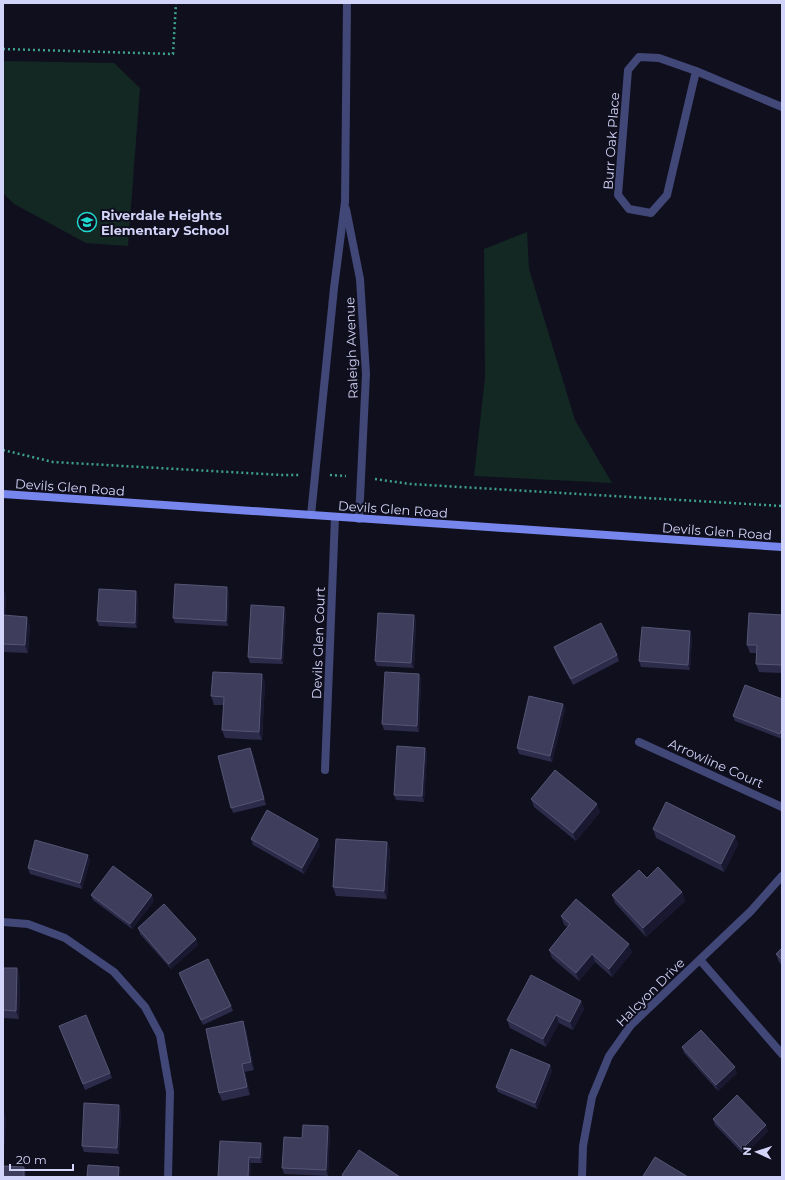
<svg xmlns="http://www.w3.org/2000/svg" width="785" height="1180" font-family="Montserrat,sans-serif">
<rect width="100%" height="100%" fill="#100f1e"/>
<g fill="#132723">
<polygon points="3,61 114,63 140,88 128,246 86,243 14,204 3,193"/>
<polygon points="527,232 529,269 575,420 612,483 474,476 485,377 484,249"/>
</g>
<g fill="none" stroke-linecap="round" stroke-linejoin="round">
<g stroke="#3ea18c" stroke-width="2.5" stroke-dasharray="2 3" stroke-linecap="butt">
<polyline points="3,49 173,54 176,3"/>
<polyline points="3,450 53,462 282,475 301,475"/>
<polyline points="330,475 346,476"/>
<polyline points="375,479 410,484 782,506"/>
</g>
<g stroke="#414777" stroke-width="8">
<polyline points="696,71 667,195 651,213 629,209 618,195 628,70 639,57 659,58 696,71 782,107"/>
<polyline points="346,209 360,279 366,374 359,519"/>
<polyline points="311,515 334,288 345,202 347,3"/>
<polyline points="639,742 782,807"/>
<polyline points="325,770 335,517"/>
<polyline points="3,922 28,924 65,938 114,972 145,1007 160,1035 170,1092 168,1177"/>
<polyline points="700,960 782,1054"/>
<polyline points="582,1177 583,1146 592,1097 609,1056 631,1025 751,911 782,876"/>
</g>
<polyline stroke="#7786ec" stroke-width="8" points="3,494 782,547"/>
</g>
<g fill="#2c2b49">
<polygon points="3,588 6,596 5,616 30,625 28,653 3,652"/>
<polygon points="229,592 228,626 175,623 173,618"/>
<polygon points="138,597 137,628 99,626 97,621"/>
<polygon points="284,607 286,612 283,664 250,663 248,657"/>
<polygon points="414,615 416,621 414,668 377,666 375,661"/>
<polygon points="782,615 782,673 759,672 756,664 756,653 750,653 747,645"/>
<polygon points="692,637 690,670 641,667 639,661"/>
<polygon points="554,647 617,655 619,661 573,685 556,653"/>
<polygon points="419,674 421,679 419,732 384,730 382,724"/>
<polygon points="265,682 262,740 225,738 222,730 224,705 214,705 211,696"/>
<polygon points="782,699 782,739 735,721 733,716"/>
<polygon points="563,704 565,709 552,762 519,754 517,748"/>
<polygon points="250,748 253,754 266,805 233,813 231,808"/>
<polygon points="425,748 427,753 424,802 396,800 394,795"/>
<polygon points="531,799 600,812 576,841 534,807"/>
<polygon points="653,829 735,836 738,844 724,872 656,838"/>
<polygon points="251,839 320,845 304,874 253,845"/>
<polygon points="387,842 390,850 387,899 336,896 333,887"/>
<polygon points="90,860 82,889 30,874 28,868"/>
<polygon points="647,878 682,892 685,901 646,937 615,903 612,895"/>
<polygon points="91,895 154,901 132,929 93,900"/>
<polygon points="561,916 632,952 612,977 595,962 579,981 552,958 549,950 568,927 564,925"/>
<polygon points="138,928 196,939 198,945 171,969 140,934"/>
<polygon points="782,948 782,965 779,962 776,954"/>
<polygon points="3,968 20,977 19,1019 3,1018"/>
<polygon points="179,973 231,1006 233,1011 203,1025 181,979"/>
<polygon points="581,1001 584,1009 573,1030 559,1023 546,1047 510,1028 507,1020"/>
<polygon points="246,1029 254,1070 245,1072 250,1095 222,1101 219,1093"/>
<polygon points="61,1031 110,1073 112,1078 85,1090"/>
<polygon points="682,1047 737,1073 718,1091 684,1053"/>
<polygon points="550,1065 552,1071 537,1109 498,1092 496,1087"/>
<polygon points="121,1110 119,1154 84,1152 82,1146"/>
<polygon points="713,1119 768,1131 744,1155 715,1125"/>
<polygon points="328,1126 330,1131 328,1176 284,1174 282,1168"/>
<polygon points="261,1143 263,1148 262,1163 251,1163 250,1177 218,1177"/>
</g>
<g fill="#191830">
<polygon points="227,587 229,592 228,626 226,621"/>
<polygon points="3,588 6,596 5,624 3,618"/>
<polygon points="136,591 138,597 137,628 135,623"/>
<polygon points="284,607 286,612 283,664 281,659"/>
<polygon points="414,615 416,621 414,668 411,663"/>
<polygon points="27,617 30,625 28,653 25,645"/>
<polygon points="690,631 692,637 690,670 688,665"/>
<polygon points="262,674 265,682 262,740 259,732"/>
<polygon points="419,674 421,679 419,732 417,726"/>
<polygon points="563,704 565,709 552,762 550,756"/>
<polygon points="782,728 782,739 780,734"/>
<polygon points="250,748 253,754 266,805 264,799"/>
<polygon points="425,748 427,753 424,802 422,796"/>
<polygon points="597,804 600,812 576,841 573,833"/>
<polygon points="735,836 738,844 724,872 721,864"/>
<polygon points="318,839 320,845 304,874 302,868"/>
<polygon points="387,842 390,850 387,899 384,891"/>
<polygon points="88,855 90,860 82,889 80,883"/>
<polygon points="682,892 685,901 646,937 643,928"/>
<polygon points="152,895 154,901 132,929 130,924"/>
<polygon points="196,939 198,945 171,969 169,964"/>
<polygon points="629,944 632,952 612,977 609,969"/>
<polygon points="592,954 595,962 579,981 576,973"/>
<polygon points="17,968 20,977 19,1019 16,1011"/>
<polygon points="581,1001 584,1009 573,1030 570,1022"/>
<polygon points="556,1015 559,1023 546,1047 543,1039"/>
<polygon points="243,1021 246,1029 254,1070 251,1062"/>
<polygon points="242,1064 245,1072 250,1095 247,1087"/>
<polygon points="550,1065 552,1071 537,1109 535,1103"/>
<polygon points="735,1067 737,1073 718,1091 716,1085"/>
<polygon points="119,1105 121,1110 119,1154 117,1148"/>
<polygon points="3,1110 6,1118 5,1147 3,1142"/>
<polygon points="766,1125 768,1131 744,1155 742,1149"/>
<polygon points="328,1126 330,1131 328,1176 326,1170"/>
<polygon points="261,1143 263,1148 262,1163 260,1158"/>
<polygon points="249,1157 251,1163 250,1177 248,1177"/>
<polygon points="24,1167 26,1173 26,1177 24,1177"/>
<polygon points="119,1167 121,1172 120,1177 118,1177"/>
</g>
<g fill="#3e3d5c" stroke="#555575">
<polygon points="175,584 227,587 226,621 173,618"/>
<polygon points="99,589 136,591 135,623 97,621"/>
<polygon points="251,605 284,607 281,659 248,657"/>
<polygon points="378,613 414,615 411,663 375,661"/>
<polygon points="749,613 782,615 782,665 756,664 757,645 747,645"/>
<polygon points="3,615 27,617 25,645 3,644"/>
<polygon points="601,623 617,655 571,679 554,647"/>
<polygon points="642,627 690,631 688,665 639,661"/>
<polygon points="213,672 262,674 259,732 222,730 224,697 211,696"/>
<polygon points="385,672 419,674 417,726 382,724"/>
<polygon points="745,685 782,699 782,728 780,734 733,716"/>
<polygon points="529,696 563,704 550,756 517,748"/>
<polygon points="397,746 425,748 422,796 394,795"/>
<polygon points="250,748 264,799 231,808 218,756"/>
<polygon points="555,770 597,804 573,833 531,799"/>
<polygon points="666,802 735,836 721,864 653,829"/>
<polygon points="267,810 318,839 302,868 251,839"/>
<polygon points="336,839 387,842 384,891 333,887"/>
<polygon points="35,840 88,855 80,883 28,868"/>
<polygon points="113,866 152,895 130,924 91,895"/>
<polygon points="658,867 682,892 643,928 612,895 639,870 647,878"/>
<polygon points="576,899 629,944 609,969 592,954 576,973 549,950 570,924 561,916"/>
<polygon points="164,904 196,939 169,964 138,928"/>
<polygon points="782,948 782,960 776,954"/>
<polygon points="208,959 231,1006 201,1020 179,973"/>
<polygon points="3,968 17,968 16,1011 3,1010"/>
<polygon points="531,975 581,1001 570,1022 556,1015 543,1039 507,1020"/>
<polygon points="86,1015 110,1073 83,1084 59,1026"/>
<polygon points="243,1021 251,1062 242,1064 247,1087 219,1093 206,1029"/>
<polygon points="701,1030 735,1067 716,1085 682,1047"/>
<polygon points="511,1049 550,1065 535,1103 496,1087"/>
<polygon points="737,1095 766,1125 742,1149 713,1119"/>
<polygon points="84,1103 119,1105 117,1148 82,1146"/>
<polygon points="303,1125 328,1126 326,1170 282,1168 284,1137 302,1138"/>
<polygon points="220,1141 261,1143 260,1158 249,1157 248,1177 218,1177"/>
<polygon points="359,1150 400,1177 345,1177 342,1175"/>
<polygon points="655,1157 688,1177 644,1177 643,1176"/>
<polygon points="88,1165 119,1167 118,1177 87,1177"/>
<polygon points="3,1166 24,1167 24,1177 3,1177"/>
</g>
<defs>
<symbol id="school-ring" viewBox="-11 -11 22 22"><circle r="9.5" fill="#100f1e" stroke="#1fd8ce" stroke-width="1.5"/><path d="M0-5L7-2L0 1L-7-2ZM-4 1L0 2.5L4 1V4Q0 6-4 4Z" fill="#1fd8ce"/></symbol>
</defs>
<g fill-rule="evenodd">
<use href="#school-ring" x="76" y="211" width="22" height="22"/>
</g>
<g text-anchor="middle" stroke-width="4" stroke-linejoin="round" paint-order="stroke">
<g font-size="13" fill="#d3d4f9" stroke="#100f1e">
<text transform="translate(611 141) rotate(-86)" y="5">Burr Oak Place</text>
<text transform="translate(351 348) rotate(-92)" y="5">Raleigh Avenue</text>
<text transform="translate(70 487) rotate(4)" y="5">Devils Glen Road</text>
<text transform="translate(393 509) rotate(4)" y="5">Devils Glen Road</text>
<text transform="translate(717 531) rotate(4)" y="5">Devils Glen Road</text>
<text transform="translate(318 643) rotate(-88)" y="5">Devils Glen Court</text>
<text transform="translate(716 763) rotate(24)" y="5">Arrowline Court</text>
<text transform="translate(650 992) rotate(-45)" y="5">Halcyon Drive</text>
</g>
<g font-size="13" font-weight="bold" fill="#d3d4f9" stroke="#100f1e" text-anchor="start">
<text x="101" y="220">Riverdale Heights<tspan x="101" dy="15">Elementary School</tspan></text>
</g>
</g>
<rect width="785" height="1180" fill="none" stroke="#d3d4f9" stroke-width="8"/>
<g transform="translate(757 1152) rotate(273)" stroke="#100f1e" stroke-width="3" paint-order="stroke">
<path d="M0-3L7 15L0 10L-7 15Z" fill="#d3d4f9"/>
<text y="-6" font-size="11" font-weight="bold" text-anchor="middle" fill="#d3d4f9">N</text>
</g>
<path d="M10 1164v6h63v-6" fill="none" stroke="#d3d4f9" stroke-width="2"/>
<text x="16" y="1164" font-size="12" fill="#d3d4f9" stroke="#100f1e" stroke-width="3" paint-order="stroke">20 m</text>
</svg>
